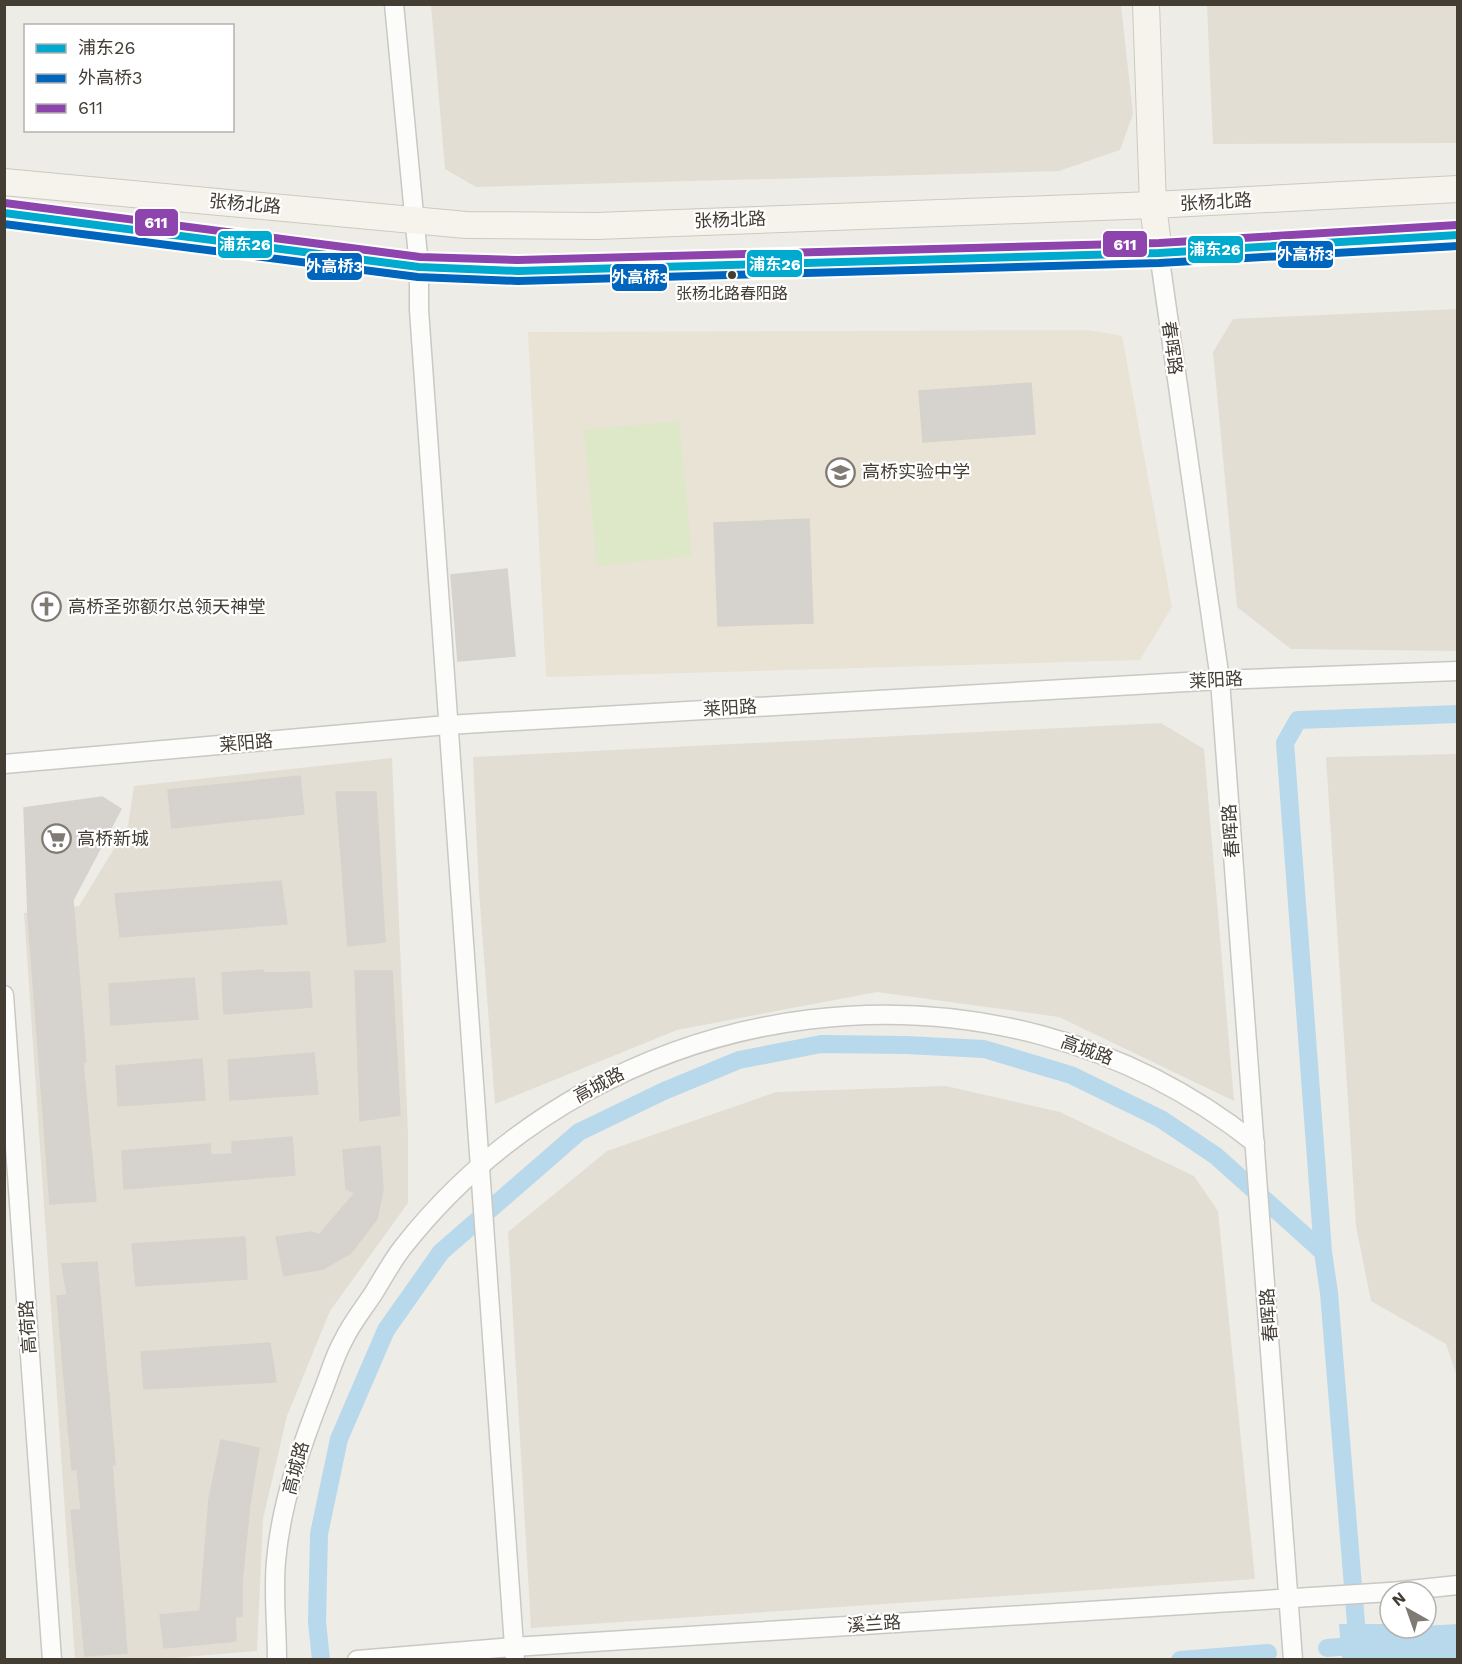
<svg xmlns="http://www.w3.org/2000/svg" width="1462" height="1664" font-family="'Work Sans','Noto Sans SC',sans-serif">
<rect width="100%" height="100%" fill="#eeece7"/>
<g fill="#e2ded4">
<polygon points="431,5 1121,5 1133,114 1120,150 1059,171 476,187 445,169"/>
<polygon points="1207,5 1457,5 1457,143 1213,144"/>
<polygon points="1457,309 1457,651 1291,649 1237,607 1213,352 1233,319"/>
<polygon points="1161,723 1204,749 1234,1101 1059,1017 877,992 677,1030 495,1104 479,891 473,757"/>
<polygon points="1457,754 1458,754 1457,1376 1446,1344 1371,1301 1356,1226 1326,757"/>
<polygon points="392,758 408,1134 408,1203 330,1311 287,1416 263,1519 257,1651 161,1659 75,1659 24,913 79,906 128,826 134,786"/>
<polygon points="946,1086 1060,1112 1194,1176 1218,1211 1255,1579 531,1628 508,1232 607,1151 776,1092"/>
</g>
<polygon fill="#e9e3d6" points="1088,330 1122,336 1172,607 1140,660 546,677 528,332"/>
<polygon fill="#dce8c7" points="679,421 692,556 597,566 584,430"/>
<polygon fill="#b8d8eb" points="1339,1624 1390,1624 1390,1628 1457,1624 1457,1659 1342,1659"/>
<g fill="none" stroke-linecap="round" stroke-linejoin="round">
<g stroke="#b8d8eb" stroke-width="18">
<polyline points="1327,1648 1363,1645"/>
<polyline points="321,1660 317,1622 319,1534 339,1439 386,1330 441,1252 579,1132 664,1091 739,1060 821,1044 906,1045 984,1049 1071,1075 1161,1119 1216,1156 1323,1252"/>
<polyline points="1180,1660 1268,1653"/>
<polyline points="1359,1660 1329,1293 1323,1252 1285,743 1298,720 1458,714"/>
</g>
</g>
<g fill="#d6d3ce" stroke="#d6d3cd" stroke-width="1.5">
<polygon points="1031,383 1035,434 923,442 919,391"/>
<polygon points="809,519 813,623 718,626 714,523"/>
<polygon points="507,569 515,656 458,661 451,575"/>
<polygon points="300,776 304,814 172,828 168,790"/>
<polygon points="336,792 376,792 385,942 348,946"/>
<polygon points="102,797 121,809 73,900 86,1062 83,1063 96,1201 50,1204 28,916 24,808"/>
<polygon points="281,881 287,924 120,937 115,894"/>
<polygon points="263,970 263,973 309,972 312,1007 224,1014 222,973"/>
<polygon points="355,971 392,971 400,1115 360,1121"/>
<polygon points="194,978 198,1019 111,1025 109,984"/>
<polygon points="314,1053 318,1094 230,1100 228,1060"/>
<polygon points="202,1059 205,1100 118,1106 116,1066"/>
<polygon points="292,1137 295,1175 124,1189 122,1151 210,1144 211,1155 232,1154 232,1142"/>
<polygon points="380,1146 383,1190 377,1219 351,1253 323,1269 284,1276 276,1237 312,1232 319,1235 355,1193 346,1189 343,1150"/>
<polygon points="245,1237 247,1279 136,1286 132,1244"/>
<polygon points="97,1262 115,1465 112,1465 127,1653 85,1656 71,1510 81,1510 77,1469 72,1470 57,1296 67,1295 62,1264"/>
<polygon points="270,1343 276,1382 144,1389 141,1352"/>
<polygon points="221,1440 259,1448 250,1504 242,1582 242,1616 235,1617 236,1641 164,1648 160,1615 200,1611 209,1499"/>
</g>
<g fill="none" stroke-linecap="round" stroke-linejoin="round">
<defs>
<g id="minor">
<polyline points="394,4 419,267 419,310 515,1660"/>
<polyline points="1159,253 1220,680 1293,1660"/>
<polyline points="4,764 447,725 1220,680 1458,671"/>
<polyline points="4,995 52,1660"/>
<polyline points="1391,1592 1458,1585"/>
<path d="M 277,1660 C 277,1627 273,1593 276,1561 C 281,1503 301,1447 322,1393 C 329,1376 334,1357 343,1341 C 351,1324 363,1309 373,1294 C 383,1278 392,1261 403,1247 C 609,986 995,936 1255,1143"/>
<polyline points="357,1660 513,1647 1390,1592"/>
</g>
<g id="secondary">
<polyline points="1146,4 1153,205 1159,253"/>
<polyline points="4,182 466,225 596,226 1153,205 1458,189"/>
<polyline points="4,213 419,267 518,271 1159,253 1458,235"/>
</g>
</defs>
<use href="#minor" stroke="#cac8c3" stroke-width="21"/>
<use href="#secondary" stroke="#cdc9be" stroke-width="28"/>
<use href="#minor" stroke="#fcfcfb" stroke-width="18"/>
<use href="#secondary" stroke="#f6f3ed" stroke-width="26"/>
<defs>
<polyline id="bus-1" points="4,213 419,267 518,271 1159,253 1458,235"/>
<polyline id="bus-2" points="4,224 418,277 518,281 1159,263 1458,246"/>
<polyline id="bus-3" points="5,203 420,257 518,260 1159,243 1457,225"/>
</defs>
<use href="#bus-1" stroke="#fff" stroke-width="12"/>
<use href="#bus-2" stroke="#fff" stroke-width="12"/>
<use href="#bus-3" stroke="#fff" stroke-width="12"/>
<use href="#bus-1" stroke="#00a9ce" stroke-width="8"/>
<use href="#bus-2" stroke="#0065bd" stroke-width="8"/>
<use href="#bus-3" stroke="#8e44ad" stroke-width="8"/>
</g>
<defs>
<symbol id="school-ring" viewBox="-11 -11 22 22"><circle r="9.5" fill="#fff" stroke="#7f7a73" stroke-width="1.5"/><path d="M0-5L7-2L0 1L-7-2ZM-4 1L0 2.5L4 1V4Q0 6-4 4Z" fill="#7f7a73"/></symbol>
<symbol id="church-ring" viewBox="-11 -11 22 22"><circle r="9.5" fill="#fff" stroke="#7f7a73" stroke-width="1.5"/><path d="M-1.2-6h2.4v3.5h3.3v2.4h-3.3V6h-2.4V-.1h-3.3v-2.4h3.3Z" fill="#7f7a73"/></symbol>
<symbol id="supermarket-ring" viewBox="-11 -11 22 22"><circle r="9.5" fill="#fff" stroke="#7f7a73" stroke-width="1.5"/><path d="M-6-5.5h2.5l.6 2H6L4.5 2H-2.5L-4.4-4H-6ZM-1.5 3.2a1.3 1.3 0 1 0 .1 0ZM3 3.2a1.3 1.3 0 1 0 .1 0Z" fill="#7f7a73"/></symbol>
</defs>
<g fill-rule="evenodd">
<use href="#school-ring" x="824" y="456" width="33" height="33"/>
<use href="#church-ring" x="30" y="590" width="33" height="33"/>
<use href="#supermarket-ring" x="40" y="822" width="33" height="33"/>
</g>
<circle fill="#433d34" stroke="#fff" stroke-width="2" cx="732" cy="275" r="5"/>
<g text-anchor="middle" stroke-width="4.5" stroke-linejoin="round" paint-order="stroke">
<g font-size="16" fill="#433d34" stroke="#fff">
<text x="732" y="299">张杨北路春阳路</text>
</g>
<g font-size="18" fill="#433d34" stroke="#fff">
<text transform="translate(1216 202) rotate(-3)" y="6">张杨北路</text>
<text transform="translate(245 204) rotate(5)" y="6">张杨北路</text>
<text transform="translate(730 220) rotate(-2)" y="6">张杨北路</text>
<text transform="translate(1172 348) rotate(82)" y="6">春晖路</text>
<text transform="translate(1216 680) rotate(-3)" y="6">莱阳路</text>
<text transform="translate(730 708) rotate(-3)" y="6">莱阳路</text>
<text transform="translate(246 743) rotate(-5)" y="6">莱阳路</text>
<text transform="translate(1231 831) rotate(-94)" y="6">春晖路</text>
<text transform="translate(1087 1050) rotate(20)" y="6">高城路</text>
<text transform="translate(599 1085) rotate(-28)" y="6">高城路</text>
<text transform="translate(1269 1315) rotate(-94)" y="6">春晖路</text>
<text transform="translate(28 1327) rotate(-94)" y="6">高荷路</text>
<text transform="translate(296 1468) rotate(-75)" y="6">高城路</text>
<text transform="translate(874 1624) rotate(-4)" y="6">溪兰路</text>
</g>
<g font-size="18" fill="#433d34" stroke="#fff" text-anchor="start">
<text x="862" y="478">高桥实验中学</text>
<text x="68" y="613">高桥圣弥额尔总领天神堂</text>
<text x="77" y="845">高桥新城</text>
</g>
</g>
<g stroke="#fff" stroke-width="2">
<rect x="134" y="208" width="45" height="29" rx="6" fill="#8e44ad"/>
<rect x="1102" y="230" width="46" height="28" rx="6" fill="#8e44ad"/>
<rect x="217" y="230" width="56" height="29" rx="6" fill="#00a9ce"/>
<rect x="1187" y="235" width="57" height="29" rx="6" fill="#00a9ce"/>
<rect x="1277" y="240" width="57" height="29" rx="6" fill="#0065bd"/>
<rect x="746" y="249" width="57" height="29" rx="6" fill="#00a9ce"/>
<rect x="306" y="252" width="57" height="29" rx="6" fill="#0065bd"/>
<rect x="611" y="263" width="57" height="29" rx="6" fill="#0065bd"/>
</g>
<g font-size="16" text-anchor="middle" font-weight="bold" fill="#fff">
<text x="156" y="228">611</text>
<text x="1125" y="250">611</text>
<text x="245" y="250">浦东26</text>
<text x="1215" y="255">浦东26</text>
<text x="1305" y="260">外高桥3</text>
<text x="775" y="270">浦东26</text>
<text x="334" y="272">外高桥3</text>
<text x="640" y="283">外高桥3</text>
</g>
<rect width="1462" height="1664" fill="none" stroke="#433d34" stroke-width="12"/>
<rect x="24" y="24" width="210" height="108" fill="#ffffff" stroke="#b4b1ae" stroke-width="1.5"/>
<rect x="36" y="44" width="30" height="9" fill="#00a9ce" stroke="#b4b1ae" stroke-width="1.5"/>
<text x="78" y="54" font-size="18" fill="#433d34">浦东26</text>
<rect x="36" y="74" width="30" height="9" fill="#0065bd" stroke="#b4b1ae" stroke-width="1.5"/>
<text x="78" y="84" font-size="18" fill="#433d34">外高桥3</text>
<rect x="36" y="104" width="30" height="9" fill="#8e44ad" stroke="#b4b1ae" stroke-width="1.5"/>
<text x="78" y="114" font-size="18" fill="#433d34">611</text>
<g transform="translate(1408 1610) rotate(320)"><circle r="28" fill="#ffffff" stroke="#b4b1ae" stroke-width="1.5"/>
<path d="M0-4.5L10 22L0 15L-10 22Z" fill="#7f7a73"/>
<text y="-9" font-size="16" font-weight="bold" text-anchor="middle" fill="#433d34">N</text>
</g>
</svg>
